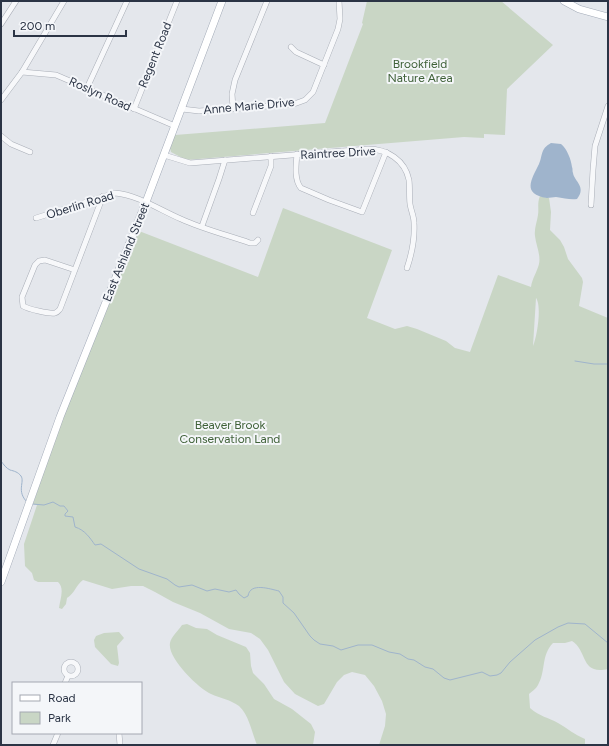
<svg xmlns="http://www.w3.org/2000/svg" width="609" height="746" font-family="Figtree,sans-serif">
<rect width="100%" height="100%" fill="#e4e7ec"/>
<g fill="#c9d6c5" fill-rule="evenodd">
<polygon points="367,1 501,1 553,45 507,89 505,135 484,134 484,138 464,137 186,160 171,152 170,148 175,135 325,123 363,24 362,23"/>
<path d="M 540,196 L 549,198 L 551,212 L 550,230 L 560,240 L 564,247 L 568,259 L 582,278 L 583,282 L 579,306 L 608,318 L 608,669 C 580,675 588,651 572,641 L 565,643 L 553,643 C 541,655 546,671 538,685 C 536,689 532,691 529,694 L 530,708 C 540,717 548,717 558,723 C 567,728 575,735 585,739 L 585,745 L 379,745 L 385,726 L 386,714 L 382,701 L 374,686 L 365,675 L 352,672 L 344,675 L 337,682 L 324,704 L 318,706 L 295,694 L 284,682 L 268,650 L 260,639 L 251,633 L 229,629 L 200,613 L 173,602 L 155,592 L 143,586 L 131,586 L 112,589 L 83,580 C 76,585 75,593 67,598 L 66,604 L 62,609 L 59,608 C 60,600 65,588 58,582 L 38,582 L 34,580 L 32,573 L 25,566 L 24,544 L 37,505 L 33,504 L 62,419 L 139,231 L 258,277 L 283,208 L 392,250 L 367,318 L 395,329 L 407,326 L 417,329 L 446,341 L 455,348 L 470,352 L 498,275 L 531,287 C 532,279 537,272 539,264 C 541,255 536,245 535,236 C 534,229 537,222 538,215 C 539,208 537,203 540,196 ZM 536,298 C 542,306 537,337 533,346 Z"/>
<path d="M 187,624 L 196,628 L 207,629 L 217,635 L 246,647 L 250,653 L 251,666 L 253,673 L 264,684 L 274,699 L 292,709 L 311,724 L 315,732 L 313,745 L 257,745 C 252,733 249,715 239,706 C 231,700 220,698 211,694 C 199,689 167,658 170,643 C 171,637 178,631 182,625 Z"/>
<polygon points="119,632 124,638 117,646 119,663 118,666 111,664 95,647 94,640 96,636 104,633"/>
</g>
<path fill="#9fb4cc" d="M 551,143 L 561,144 C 567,149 571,159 572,167 C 573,169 572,171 573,173 C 574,181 587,187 577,199 C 570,200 564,198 556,197 C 553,197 550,198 547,198 C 522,194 531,180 539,164 C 543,155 540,149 551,143 Z"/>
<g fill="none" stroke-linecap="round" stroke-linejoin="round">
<g stroke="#9fb4cc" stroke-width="1">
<polyline points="575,361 594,364 608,364"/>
<path d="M 1,461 C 4,465 6,468 10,470 C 14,471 18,472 21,476 C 25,482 16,491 27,502"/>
<path d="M 32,504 L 44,505 L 53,502 L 60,506 L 64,506 L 68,511 L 65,514 L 65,516 L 73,517 L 75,527 C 85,530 90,538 95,545 L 101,544 L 139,569 L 167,579 L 175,585 L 179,587 L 192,585 L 207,591 L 215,589 L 229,592 L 236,590 L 239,594 L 244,598 L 248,596 C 250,582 270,589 279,591 L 283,597 L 283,603 L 294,613 L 310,636 L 314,640 L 320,644 L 333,646 L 341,650 L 358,645 L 372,645 L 389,652 L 400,654 L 408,659 L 414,660 L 425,667 L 433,669 L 444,678 L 450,680 L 482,672 L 490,676 L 497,675 L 501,673 L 510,662 L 535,640 L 558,627 L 568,623 L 585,624 L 608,643"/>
</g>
<defs>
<g id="minor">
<polyline points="1,24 16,1"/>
<polyline points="291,47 296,52 324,65"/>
<polyline points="22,72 56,75 175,126"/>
<polyline points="87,88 127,1"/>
<polyline points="1,100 22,72 64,1"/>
<polyline points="233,108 232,94 235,80 267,1"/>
<polyline points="134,109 177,1"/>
<polyline points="182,109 199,111 283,105 294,104 305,100 313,92 338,29 340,19 339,1"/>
<polyline points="1,136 11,144 30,152"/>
<path d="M 297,154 C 296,165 294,180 301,188 L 329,200 L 362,212 L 386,152"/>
<path d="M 164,155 L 190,163 L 368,149 C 387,149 405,160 409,180 C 410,188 409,196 410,204 C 411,211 414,216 414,223 C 415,239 412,253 407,268"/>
<polyline points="591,205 593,170 595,146 608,106"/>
<polyline points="253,213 271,166 271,156"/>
<path d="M 36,218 L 115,193 C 138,195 160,210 181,219 C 203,229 227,235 250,243 L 255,243 L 258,240"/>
<polyline points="202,226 219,179 225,160"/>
<path d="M 75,270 L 45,260 L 39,261 L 35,265 L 22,297 L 23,306 C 28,309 49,314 55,313 C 58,312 58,311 60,309 L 103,196"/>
<circle cx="71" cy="669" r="7"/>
<polyline points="65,683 68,676"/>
<polyline points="119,733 120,745"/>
<polyline points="53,745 58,733"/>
</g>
<g id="major">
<polyline points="564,1 579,9 608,17"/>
<polyline points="1,582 60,417 146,202 222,1"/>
</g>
</defs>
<use href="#minor" stroke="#a9aeb7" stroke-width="6"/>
<use href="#major" stroke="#a3abb8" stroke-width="8"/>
<use href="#minor" stroke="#f7f8fa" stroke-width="5"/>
<use href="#major" stroke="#fff" stroke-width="7"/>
</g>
<g text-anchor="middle" stroke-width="4" stroke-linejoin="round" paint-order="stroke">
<g font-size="12" fill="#2b3445" stroke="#f4f6f9">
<text transform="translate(155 55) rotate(-68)" y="4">Regent Road</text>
<text transform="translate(100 94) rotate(24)" y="4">Roslyn Road</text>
<text transform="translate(249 106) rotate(-5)" y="4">Anne Marie Drive</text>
<text transform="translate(338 153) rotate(-3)" y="4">Raintree Drive</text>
<text transform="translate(80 205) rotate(-17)" y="4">Oberlin Road</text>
<text transform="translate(126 252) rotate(-68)" y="4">East Ashland Street</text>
</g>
<g font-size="12" fill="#3f6138" stroke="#f4f6f9">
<text x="420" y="68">Brookfield<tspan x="420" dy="14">Nature Area</tspan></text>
<text x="230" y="429">Beaver Brook<tspan x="230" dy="14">Conservation Land</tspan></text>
</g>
</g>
<rect width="609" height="746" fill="none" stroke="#2b3445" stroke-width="4"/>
<rect x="12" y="682" width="130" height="52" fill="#f4f6f9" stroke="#a4a8b1"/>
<rect x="20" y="695" width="20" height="6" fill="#ffffff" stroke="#a4a8b1"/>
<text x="48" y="702" font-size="12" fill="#2b3445">Road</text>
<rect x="20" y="712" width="20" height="12" fill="#c9d6c5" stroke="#a4a8b1"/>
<text x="48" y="722" font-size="12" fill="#2b3445">Park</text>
<path d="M14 30v6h112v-6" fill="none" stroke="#2b3445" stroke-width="2"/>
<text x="20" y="30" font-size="12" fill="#2b3445" stroke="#f4f6f9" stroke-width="3" paint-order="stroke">200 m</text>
</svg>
